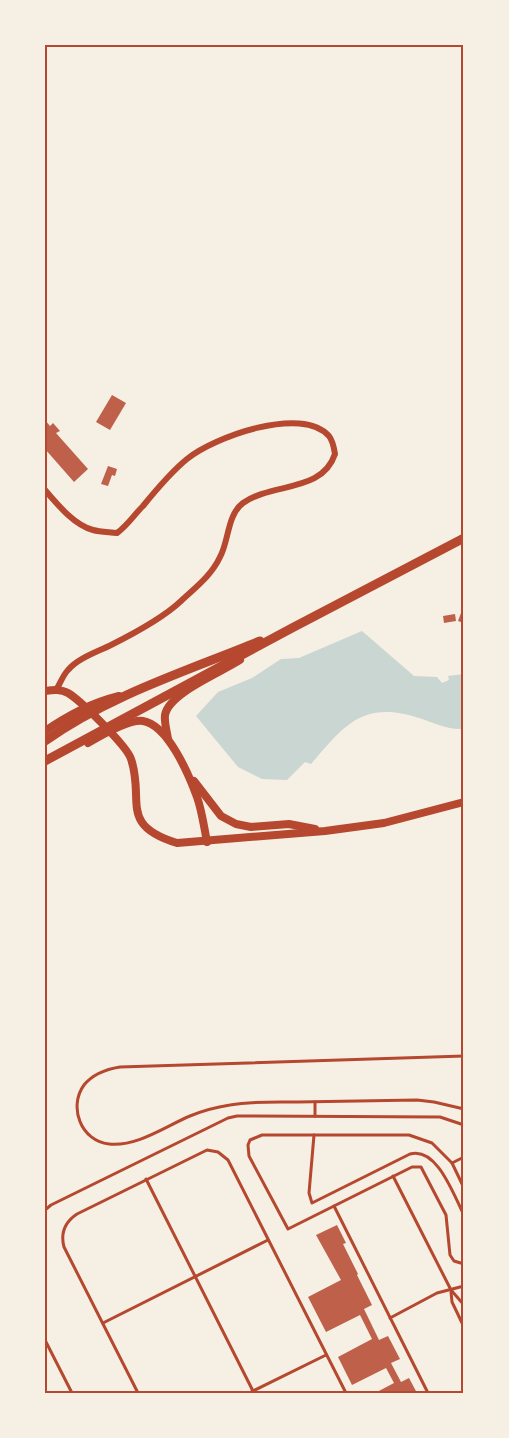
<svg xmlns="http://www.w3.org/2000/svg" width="509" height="1438" font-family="'Asap Condensed',sans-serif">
<rect width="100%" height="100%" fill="#f6efe4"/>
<path fill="#c9d6d2" d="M 362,631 L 414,676 L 437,677 L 442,683 L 449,680 L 448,676 L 464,674 L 464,729 C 447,730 435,723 419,718 C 362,700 345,725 311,764 L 305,762 L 287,780 L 262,779 L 238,767 L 196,716 L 218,692 L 252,678 L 281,659 L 299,658 Z"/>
<g fill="#bf614a">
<polygon points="112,395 126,403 110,430 96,422"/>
<polygon points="45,420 50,426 53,423 60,431 56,433 88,469 74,482 45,449"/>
<polygon points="108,466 117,469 115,476 112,475 108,486 101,484"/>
<polygon points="461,613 464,614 464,623 458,621"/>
<polygon points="455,614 456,621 444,623 443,616"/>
<polygon points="337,1225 346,1243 343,1244 358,1274 357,1275 372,1305 364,1309 379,1340 388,1336 400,1359 391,1363 401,1382 409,1378 417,1393 375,1393 394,1383 386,1368 352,1385 338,1357 372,1339 360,1315 326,1332 308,1297 341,1280 316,1235"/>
</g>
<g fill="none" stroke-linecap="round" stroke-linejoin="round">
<g stroke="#b5482f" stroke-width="3">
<path d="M 464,1056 L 120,1067 C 107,1069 93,1074 84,1085 C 68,1107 81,1141 109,1144 C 137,1147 166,1126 190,1116 C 202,1111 217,1107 230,1105 C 252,1101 275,1102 298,1102 C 338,1101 377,1101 417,1100 L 434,1102 L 464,1109"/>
<polyline points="315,1102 315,1116"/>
<path d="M 314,1135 L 309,1193 L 312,1203 L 410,1154 C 437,1146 454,1196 464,1215"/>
<polyline points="464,1157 452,1163 464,1188"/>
<polyline points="452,1163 432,1143 409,1135 262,1135 250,1140 248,1145 249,1156 288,1229 412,1167 421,1167 446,1215 450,1255 454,1261 464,1264"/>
<polyline points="393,1176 451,1290 464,1305"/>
<polyline points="146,1179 254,1393"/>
<polyline points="334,1206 428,1393"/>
<polyline points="45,1210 51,1205 228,1118 237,1116 440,1117 464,1125"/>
<polyline points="451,1292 452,1302 464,1327"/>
<polyline points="390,1318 437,1293 464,1286"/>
<polyline points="103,1323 268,1240"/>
<polyline points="45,1340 72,1393"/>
<path d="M 138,1393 L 64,1247 C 60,1232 65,1222 77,1214 L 207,1150 L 218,1152 L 228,1160 L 346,1393"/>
<polyline points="249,1393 326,1355"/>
</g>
<path stroke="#b5482f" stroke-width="6" d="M 45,490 C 57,504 74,525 93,530 C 100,532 109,532 117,533 C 127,526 134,515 143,506 C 156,490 171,472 187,459 C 214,437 302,405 329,436 C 333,441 334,448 335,454 C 322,493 273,482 243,503 C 227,515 229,541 220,557 C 211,576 196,587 181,601 C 163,618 133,634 111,645 C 97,652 78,658 68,670 C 63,675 60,684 56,690"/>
<g stroke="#b5482f" stroke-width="8">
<path d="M 45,691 C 53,690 61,689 68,693 C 80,700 127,746 131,759 C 145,800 118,825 177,843 L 325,831 L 384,823 L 464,802"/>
<path d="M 45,731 C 69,715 91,703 119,696"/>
<path d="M 168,739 C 167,732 164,722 165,715 C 169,693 220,673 240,660"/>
<path d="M 88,743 C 100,736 129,719 143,721 C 168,725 189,775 197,797 C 202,811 204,827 207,842"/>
<polyline points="194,781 221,816 236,824 251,827 289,824 315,829"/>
</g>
<g stroke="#b5482f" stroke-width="9">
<path d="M 45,741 C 110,695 187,671 260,641"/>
<polyline points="45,761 292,628 464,538"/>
</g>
</g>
<rect width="509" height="1438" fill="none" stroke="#f6efe4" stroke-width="93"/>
<rect x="46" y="46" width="416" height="1346" fill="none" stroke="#b5482f" stroke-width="2"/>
</svg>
